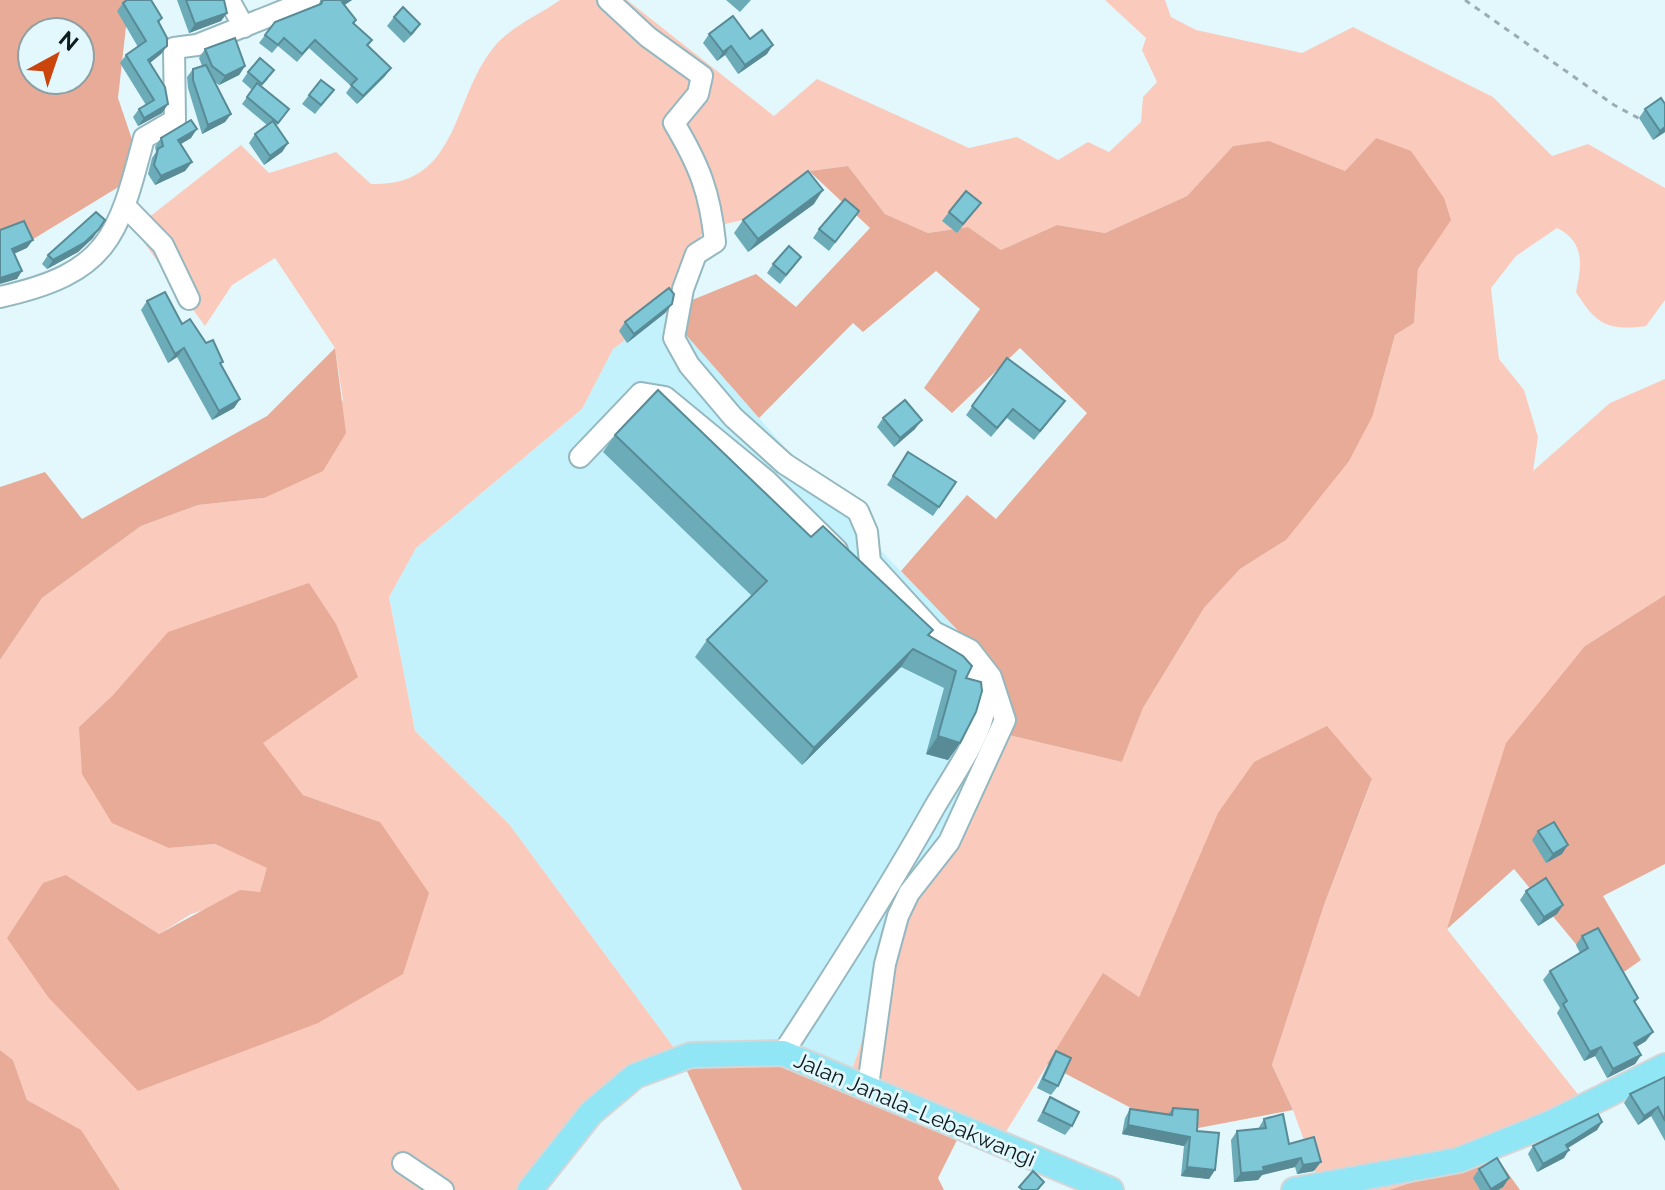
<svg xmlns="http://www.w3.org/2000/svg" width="1665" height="1190" font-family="Raleway,sans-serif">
<rect width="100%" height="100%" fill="#e3f8fd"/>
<polygon fill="#c3f2fc" points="665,311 816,483 991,665 1004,705 907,909 851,1073 680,1056 509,824 415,731 389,596 416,548 582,409 613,349"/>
<path fill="#facbbc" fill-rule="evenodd" d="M 560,0 L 627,0 L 774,116 L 817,79 L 969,148 L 1017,137 L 1058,160 L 1088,142 L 1109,152 L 1141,122 L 1143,97 L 1157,82 L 1142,50 L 1146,38 L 1105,0 L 1165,0 L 1171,17 L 1196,30 L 1302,53 L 1353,27 L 1493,97 L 1552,156 L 1588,144 L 1665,188 L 1665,300 L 1646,326 C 1609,331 1596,325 1576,292 C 1582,265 1585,242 1557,228 L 1516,256 L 1491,288 L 1499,359 L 1524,390 L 1538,437 L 1533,471 L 1610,403 L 1665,379 L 1665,595 L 1585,646 L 1447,929 L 1588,1107 L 1495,1155 L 1389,1190 L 1322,1190 L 1293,1110 L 1272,1065 L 1324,905 L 1372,780 L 1178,908 L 1139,997 L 1103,974 L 999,1143 L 851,1073 L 907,909 L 996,732 L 1122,762 L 1143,708 L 1204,608 L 1240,569 L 1286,540 L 1373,415 L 1395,335 L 1414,323 L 1418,269 L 1450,220 L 1376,138 L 1345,171 L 1269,142 L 1233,146 L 1187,196 L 1105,233 L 1057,225 L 1001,250 L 968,227 L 928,233 L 885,214 L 848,166 L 809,171 L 751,218 L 704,229 L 665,311 L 613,349 L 582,409 L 416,548 L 389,597 L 415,731 L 509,824 L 680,1056 L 612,1099 L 540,1190 L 120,1190 L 81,1131 L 27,1100 L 13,1060 L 0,1050 L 0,660 L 42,598 L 141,526 L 198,505 L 264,498 L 343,400 L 335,348 L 275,258 L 232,285 L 205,326 L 134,229 L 241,145 L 269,173 L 336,152 L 371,184 C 460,187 451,99 494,47 C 509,28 540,14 560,0 ZM 114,694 L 262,743 L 303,795 L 380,822 L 139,1091 L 66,875 L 159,934 L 191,914 L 260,893 L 268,868 L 215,844 L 169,848 L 79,727 Z"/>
<g fill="#e7ab97" fill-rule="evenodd">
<path d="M 0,0 L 129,0 L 118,98 L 143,172 L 30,241 L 0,255 ZM 32,32 L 80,32 L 80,80 L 32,80 Z"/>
<polygon points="1376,138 1411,151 1444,198 1451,220 1418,269 1414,323 1395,335 1373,415 1349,461 1286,540 1240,569 1204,608 1143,708 1122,762 996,732 991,665 901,571 967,495 996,519 1087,413 1020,348 952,413 924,388 980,309 936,271 863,332 853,323 759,418 665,311 756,274 796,307 870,228 809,171 848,166 885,214 928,233 968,227 1001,250 1057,225 1105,233 1187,196 1233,146 1269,141 1345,171"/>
<polygon points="335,348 346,433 323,471 264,498 198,505 141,526 42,598 0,660 0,487 45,472 82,519 267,416"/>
<polygon points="309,583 336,624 358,677 263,743 303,795 380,822 429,893 403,974 318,1023 138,1091 48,997 7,938 43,883 66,875 159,934 240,890 260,892 267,868 215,844 169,848 112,823 82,774 79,727 114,694 168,632"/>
<polygon points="1665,595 1665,864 1603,896 1641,960 1608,983 1514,869 1447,929 1506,743 1585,646"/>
<polygon points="1327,726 1372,779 1324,905 1272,1065 1293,1110 1177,1132 1047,1064 1103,973 1139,997 1218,813 1254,762"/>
<polygon points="0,1050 13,1060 27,1100 81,1130 120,1190 0,1190"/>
<polygon points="680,1056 851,1073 963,1128 938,1178 944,1190 742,1190"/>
<polygon points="1495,1155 1520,1190 1389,1190"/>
</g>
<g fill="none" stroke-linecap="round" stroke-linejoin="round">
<defs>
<g id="minor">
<polyline points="229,0 244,27"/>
<path d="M 608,0 L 648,37 L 702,76 L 698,94 L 674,123 C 699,165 710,192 715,242 L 696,254 L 683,289 L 674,338 L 689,365 L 733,417 L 785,464 L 858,511 L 867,532 L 870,562 L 934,632 L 970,650 L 991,677 L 1005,720 L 949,842 L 909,893 L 898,916 L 885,964 L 868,1086"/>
<polyline points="126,207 163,245 189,299"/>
<path d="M 0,297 C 108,273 118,238 144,138 L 175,120 L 174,48 L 197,45 L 310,0"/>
<polyline points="580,457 641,393 665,397 767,481 837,550"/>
<path d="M 783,1053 C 836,972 887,892 934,808 C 949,782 976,744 983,716 C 988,692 971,672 954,659"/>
<polyline points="403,1163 443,1190"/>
</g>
<g id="major">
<polyline points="530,1190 591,1113 635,1076 691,1055 783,1053 1111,1190"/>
<polyline points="1294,1190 1459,1160 1551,1123 1665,1066"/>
</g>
</defs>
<use href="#minor" stroke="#95b8c0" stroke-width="24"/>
<use href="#major" stroke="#d4d6d7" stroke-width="28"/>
<polyline stroke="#9badb2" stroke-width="3" stroke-dasharray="6 6" stroke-linecap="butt" points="1465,0 1614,105 1640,119"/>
<use href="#minor" stroke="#fff" stroke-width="20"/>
<use href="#major" stroke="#91e6f5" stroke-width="24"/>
</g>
<g fill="#6cabb8">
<polygon points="177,0 224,0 227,13 221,21 189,33"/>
<polygon points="321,0 352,0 344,5 356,20 354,23 372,40 368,46 391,68 385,76 357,104 346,93 351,86 309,48 297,62 278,46 272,53 259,43 275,22 319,4"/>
<polygon points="726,0 751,0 740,12"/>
<polygon points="123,3 162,18 159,23 167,46 161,54 150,63 168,104 162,113 138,126 133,117 139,109 146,105 120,63 126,55 138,47 117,11"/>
<polygon points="394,17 420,24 414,33 404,43 387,26"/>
<polygon points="709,34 750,39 767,54 738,74 725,55 717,61 703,43"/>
<polygon points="205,49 245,66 239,75 219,85 215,82 231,114 225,122 202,134 188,88 187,77 193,69 202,66 199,58"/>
<polygon points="248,72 268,79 261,86 284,116 276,126 288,143 282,152 264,165 249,143 255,134 267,125 242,104 252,90 242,81"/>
<polygon points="309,95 327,99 315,114 302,104"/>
<polygon points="1665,104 1665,132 1653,140 1639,118 1645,109"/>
<polygon points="161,138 191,138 181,144 192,162 185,171 155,185 148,174 152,158 156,152 155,147"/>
<polygon points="981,203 957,233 942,221 949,212"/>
<polygon points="814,204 748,252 734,233 743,220"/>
<polygon points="859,211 829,251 813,238 819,229"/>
<polygon points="93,238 78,252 47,269 42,264 48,255"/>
<polygon points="801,257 780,284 767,273 773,264"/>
<polygon points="147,301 182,324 221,365 240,399 234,408 212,420 177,357 168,363 141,310"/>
<polygon points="672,304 665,313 627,343 619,331 625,322"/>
<polygon points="1007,358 1058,410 1034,440 1007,418 991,437 966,415"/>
<polygon points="883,418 915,429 894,447 877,427"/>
<polygon points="615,435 811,537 933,630 929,636 966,678 960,743 948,760 926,754 944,688 901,667 802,765 695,657 707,640 752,596 603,452"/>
<polygon points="908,452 956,482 933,516 887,485"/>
<polygon points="1538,831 1562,854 1546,863 1532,840"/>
<polygon points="1526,891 1563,905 1557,914 1538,926 1520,900"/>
<polygon points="1582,936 1638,998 1635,1003 1646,1041 1636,1047 1641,1055 1635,1064 1607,1078 1595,1056 1584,1061 1557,1013 1560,1008 1543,980 1550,971 1580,953 1576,945"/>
<polygon points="1056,1051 1058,1086 1051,1095 1037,1088 1050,1060"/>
<polygon points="1665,1077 1665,1141 1651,1116 1638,1125 1624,1103 1630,1094"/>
<polygon points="1050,1097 1072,1126 1065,1135 1037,1121"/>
<polygon points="1173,1108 1197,1131 1215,1170 1209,1179 1181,1176 1184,1146 1122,1134 1125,1118 1130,1109 1168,1114"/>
<polygon points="1264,1119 1289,1144 1314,1171 1297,1174 1295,1167 1262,1175 1258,1180 1234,1182 1231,1140 1237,1131 1258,1129"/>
<polygon points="1602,1122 1597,1130 1568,1148 1564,1158 1537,1172 1528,1154 1533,1146"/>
<polygon points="1479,1169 1509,1178 1503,1187 1498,1190 1480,1190 1473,1178"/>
</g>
<g fill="#588b96">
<polygon points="346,0 352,0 336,11 342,2"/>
<polygon points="227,13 221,21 189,33 195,24"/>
<polygon points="773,45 767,54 738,74 745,65"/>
<polygon points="167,46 161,54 142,69 148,60"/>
<polygon points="731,46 725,55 717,61 723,52"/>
<polygon points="245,66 239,75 219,85 225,76"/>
<polygon points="391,68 385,76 357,104 363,96"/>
<polygon points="168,104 162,113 138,126 144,118"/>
<polygon points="231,114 225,122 202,134 208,125"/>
<polygon points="1665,127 1665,132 1653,140 1660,131"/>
<polygon points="197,129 191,138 172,149 178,140"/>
<polygon points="288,143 282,152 264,165 270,156"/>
<polygon points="192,162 185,171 155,185 161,176"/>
<polygon points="823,190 814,204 748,252 758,239"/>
<polygon points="99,229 93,238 78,252 47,269 53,260"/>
<polygon points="33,240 27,248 7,257 12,249"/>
<polygon points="22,271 17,279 0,284 0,278"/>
<polygon points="672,304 665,313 627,343 634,334"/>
<polygon points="184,348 177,357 168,363 175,354"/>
<polygon points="240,399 234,408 212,420 219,411"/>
<polygon points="922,420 915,429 894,447 900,438"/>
<polygon points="913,649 901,667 802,765 814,748"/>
<polygon points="938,736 960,743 948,760 926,754"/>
<polygon points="1568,845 1562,854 1546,863 1553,854"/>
<polygon points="1563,905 1557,914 1538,926 1544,917"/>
<polygon points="1653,1032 1646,1041 1628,1052 1634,1043"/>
<polygon points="1601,1047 1595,1056 1584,1061 1590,1052"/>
<polygon points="1641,1055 1635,1064 1607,1078 1613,1069"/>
<polygon points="1658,1107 1651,1116 1638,1125 1644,1116"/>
<polygon points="1602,1122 1597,1130 1561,1152 1566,1145"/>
<polygon points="1128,1125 1190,1137 1184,1146 1122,1134"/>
<polygon points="1569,1150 1564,1158 1537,1172 1543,1164"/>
<polygon points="1301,1158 1295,1167 1262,1175 1258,1180 1234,1182 1241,1173 1263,1167"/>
<polygon points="1321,1162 1314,1171 1297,1174 1303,1165"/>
<polygon points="1187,1167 1215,1170 1209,1179 1181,1176"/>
<polygon points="1509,1178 1503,1187 1498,1190 1491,1190"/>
</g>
<g fill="#7dc7d6" stroke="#588b96" stroke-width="2">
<polygon points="127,0 151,0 162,18 158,21 167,38 167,46 148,60 165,87 168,104 144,118 139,109 154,100 126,55 146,41 123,3"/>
<polygon points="186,0 224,0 227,13 195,24"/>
<polygon points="323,0 346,0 342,2 356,20 353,23 372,40 367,45 391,68 363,96 351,85 357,79 315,40 302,54 284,38 278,45 265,35 275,22 321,4"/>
<polygon points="403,7 420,24 411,34 394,17"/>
<polygon points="733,16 750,39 762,30 773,45 745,65 731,46 723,52 709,34"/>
<polygon points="235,38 245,66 225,76 212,66 205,49"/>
<polygon points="260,58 274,70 262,84 248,72"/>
<polygon points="206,65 231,114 208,125 193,80 193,69"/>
<polygon points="321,80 334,90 321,105 309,95"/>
<polygon points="257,83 289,109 278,123 247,97"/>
<polygon points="1661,98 1665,104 1665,127 1660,131 1645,109"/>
<polygon points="191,120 197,129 178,140 192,162 161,176 154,165 158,149 163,146 161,138"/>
<polygon points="273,121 288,143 270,156 255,134"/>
<polygon points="808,171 823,190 758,239 743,220"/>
<polygon points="966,191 981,203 963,224 949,212"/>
<polygon points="845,199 859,211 835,242 819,229"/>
<polygon points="96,212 105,220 99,229 84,243 53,260 48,255"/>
<polygon points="24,221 33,240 12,249 22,271 0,278 0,230"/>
<polygon points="789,246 801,257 786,275 773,264"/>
<polygon points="669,288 674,294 672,304 634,334 625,322"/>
<polygon points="165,292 182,324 190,319 206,343 213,340 223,362 220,363 240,399 219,411 184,348 175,354 147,301"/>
<polygon points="1007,358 1065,401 1040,431 1013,409 997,428 972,406"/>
<polygon points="658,390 811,537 823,526 933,630 928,635 963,656 972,666 966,678 981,682 982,691 976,712 960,743 938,736 956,671 913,649 814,748 707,640 767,581 615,435"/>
<polygon points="905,400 922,420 900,438 883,418"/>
<polygon points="908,452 956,482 939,507 893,476"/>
<polygon points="1554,822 1568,845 1553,854 1538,831"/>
<polygon points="1546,878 1563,905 1544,917 1526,891"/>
<polygon points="1598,928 1638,998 1634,1001 1653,1032 1634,1043 1641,1055 1613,1069 1601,1047 1590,1052 1563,1004 1567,1001 1550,971 1588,948 1582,936"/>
<polygon points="1056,1051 1071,1058 1058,1086 1043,1079"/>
<polygon points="1665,1077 1665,1121 1658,1107 1644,1116 1630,1094"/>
<polygon points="1050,1097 1079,1112 1072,1126 1043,1112"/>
<polygon points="1173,1108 1198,1110 1197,1131 1219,1133 1215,1170 1187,1167 1190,1137 1128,1125 1130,1109 1172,1115"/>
<polygon points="1283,1114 1289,1144 1314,1137 1321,1162 1303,1165 1301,1158 1263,1167 1264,1171 1241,1173 1237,1131 1266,1128 1264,1119"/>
<polygon points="1598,1114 1602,1122 1566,1145 1569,1150 1543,1164 1533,1146"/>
<polygon points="1497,1158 1509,1178 1491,1189 1479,1169"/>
<polygon points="1033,1171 1044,1182 1037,1190 1023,1190 1019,1187"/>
</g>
<g text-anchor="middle" stroke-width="6" stroke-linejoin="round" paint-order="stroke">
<g font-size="22" fill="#0f1c1f" stroke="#e3f8fd">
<text transform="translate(915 1109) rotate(23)" y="8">Jalan Janala–Lebakwangi</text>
</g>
</g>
<g transform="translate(56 56) rotate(40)"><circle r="38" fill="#e3f8fd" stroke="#8ea0a4" stroke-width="2"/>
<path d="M0-6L14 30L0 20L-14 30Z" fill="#ca440b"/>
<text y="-12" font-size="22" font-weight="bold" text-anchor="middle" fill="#0f1c1f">N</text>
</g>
</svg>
